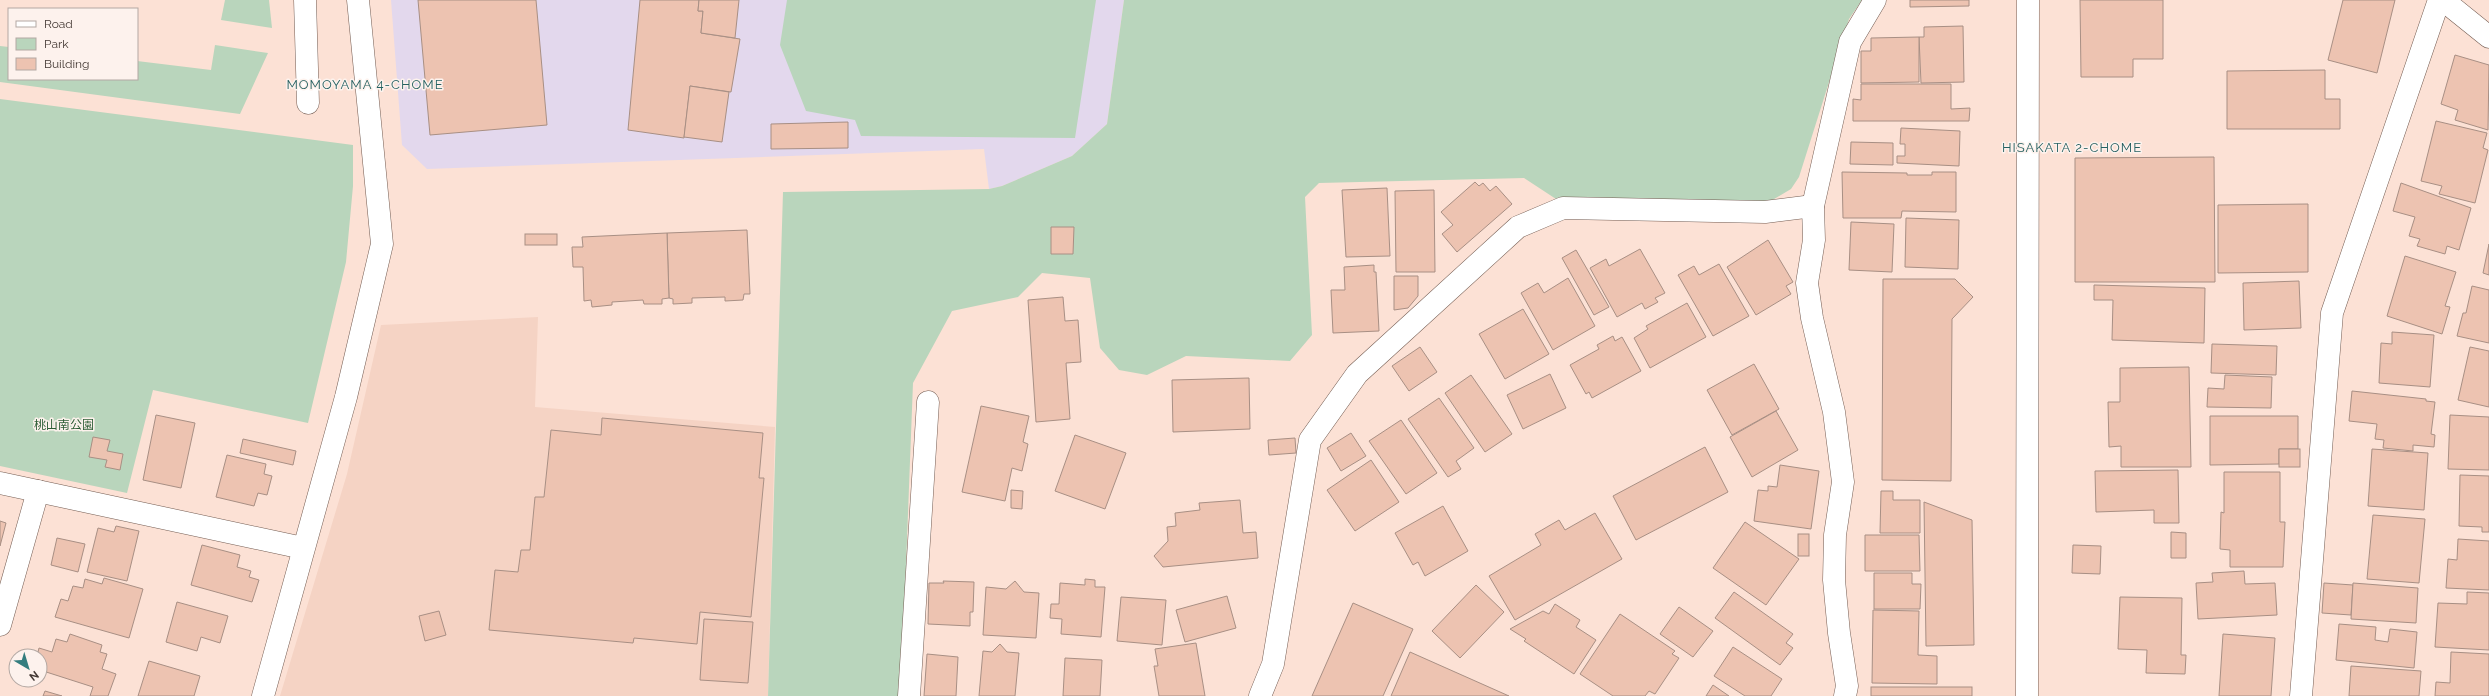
<svg xmlns="http://www.w3.org/2000/svg" width="2489" height="696" font-family="Raleway,'Noto Sans JP',sans-serif">
<rect width="100%" height="100%" fill="#fce1d5"/>
<polygon fill="#f5d3c4" points="538,317 535,407 775,427 768,696 280,696 347,474 381,325"/>
<polygon fill="#e3d8ed" points="391,0 1124,0 1107,124 1072,156 1002,186 989,189 984,149 427,169 402,145"/>
<g fill="#b9d5bc">
<polygon points="225,0 269,0 272,28 221,20"/>
<polygon points="787,0 1096,0 1075,138 861,136 855,120 806,111 780,45"/>
<polygon points="1124,0 1862,0 1849,19 1799,177 1791,189 1764,205 1556,199 1524,178 1319,183 1305,197 1312,335 1290,361 1186,356 1147,375 1119,370 1100,348 1090,278 1042,273 1018,297 952,311 913,383 901,696 768,696 783,192 989,189 1002,186 1072,156 1107,124"/>
<polygon points="215,45 268,53 240,114 0,82 0,46 9,47 9,79 137,79 137,61 211,70"/>
<polygon points="0,99 353,145 353,186 346,262 308,423 153,390 127,493 0,466"/>
</g>
<g fill="#edc3b1" stroke="#a88f84">
<polygon points="418,0 536,0 547,125 430,135"/>
<polygon points="640,0 699,0 698,11 703,11 701,33 740,39 731,92 690,86 684,138 628,130"/>
<polygon points="699,0 739,0 735,38 701,33 703,11 698,11"/>
<polygon points="1910,0 1969,0 1969,6 1910,7"/>
<polygon points="2080,0 2163,0 2163,59 2133,59 2133,77 2081,77"/>
<polygon points="2343,0 2395,0 2377,73 2328,60"/>
<polygon points="1963,26 1964,82 1921,83 1919,37 1924,37 1924,27"/>
<polygon points="1919,37 1919,82 1861,83 1861,51 1871,51 1871,38"/>
<polygon points="2455,55 2489,65 2488,130 2455,120 2458,110 2441,104"/>
<polygon points="2325,70 2325,99 2340,99 2340,129 2227,129 2227,71"/>
<polygon points="1861,84 1951,84 1951,109 1970,108 1969,121 1853,121 1853,99 1861,100"/>
<polygon points="690,86 729,92 722,142 684,137"/>
<polygon points="2436,121 2487,133 2483,148 2488,150 2475,203 2439,194 2442,186 2421,181"/>
<polygon points="848,122 848,148 771,149 771,124"/>
<polygon points="1901,128 1960,131 1959,166 1897,163 1897,156 1905,156 1905,144 1900,144"/>
<polygon points="1851,142 1893,143 1893,165 1850,164"/>
<polygon points="2214,157 2215,282 2075,282 2075,158"/>
<polygon points="1842,172 1907,173 1907,175 1932,175 1932,172 1956,172 1956,212 1902,211 1901,218 1843,218"/>
<polygon points="1475,182 1479,186 1483,183 1490,191 1496,186 1512,204 1457,252 1442,234 1453,225 1441,212"/>
<polygon points="2401,183 2471,208 2459,250 2447,246 2445,254 2417,246 2420,239 2409,236 2415,217 2393,211"/>
<polygon points="1387,188 1390,256 1346,257 1342,190"/>
<polygon points="1434,190 1435,272 1396,272 1395,191"/>
<polygon points="2308,204 2308,272 2218,273 2218,205"/>
<polygon points="1906,218 1959,220 1958,269 1905,267"/>
<polygon points="1851,222 1894,224 1892,272 1849,270"/>
<polygon points="1051,227 1074,227 1073,254 1051,254"/>
<polygon points="747,230 750,294 744,294 743,300 725,301 725,297 692,298 692,303 673,304 673,299 669,298 667,233"/>
<polygon points="667,233 669,298 662,299 662,304 644,304 643,300 612,302 612,305 592,307 591,300 584,301 583,267 573,267 572,247 583,247 582,237"/>
<rect x="525" y="234" width="32" height="11"/>
<polygon points="1768,240 1793,282 1786,286 1791,294 1756,315 1727,267"/>
<polygon points="2489,244 2489,275 2483,273"/>
<polygon points="1640,249 1665,293 1655,298 1658,302 1645,309 1642,303 1617,317 1590,268 1606,259 1609,266"/>
<polygon points="1576,250 1609,307 1594,315 1562,258"/>
<polygon points="2405,256 2456,272 2445,306 2450,307 2442,334 2387,316"/>
<polygon points="1719,264 1749,316 1713,336 1678,275 1694,266 1699,275"/>
<polygon points="1374,265 1374,272 1376,272 1379,331 1333,333 1331,290 1345,290 1344,267"/>
<polygon points="1394,276 1418,276 1418,296 1408,308 1394,310"/>
<polygon points="1568,278 1595,326 1553,350 1521,293 1538,283 1544,293"/>
<polygon points="1883,279 1955,279 1973,297 1952,319 1951,481 1882,480"/>
<polygon points="2299,281 2301,328 2244,330 2243,283"/>
<polygon points="2094,285 2205,288 2204,343 2112,340 2113,300 2094,300"/>
<polygon points="2472,286 2489,290 2489,343 2457,336 2463,313 2466,313"/>
<polygon points="1063,297 1065,321 1078,320 1081,362 1066,363 1070,419 1036,422 1028,300"/>
<polygon points="1687,303 1706,337 1650,368 1634,338 1648,329 1646,326"/>
<polygon points="1523,309 1549,354 1505,379 1479,334"/>
<polygon points="2392,332 2434,335 2430,387 2379,383 2381,343 2392,344"/>
<polygon points="1613,336 1615,341 1622,337 1641,371 1592,398 1589,392 1586,394 1570,365 1599,349 1597,345"/>
<polygon points="2212,344 2277,346 2276,375 2211,373"/>
<polygon points="1420,347 1437,372 1409,391 1392,366"/>
<polygon points="2470,347 2489,351 2489,407 2458,400"/>
<polygon points="1754,364 1779,409 1732,435 1707,390"/>
<polygon points="2189,367 2191,467 2121,467 2121,446 2109,447 2108,402 2120,402 2120,368"/>
<polygon points="1550,374 1566,408 1523,429 1507,395"/>
<polygon points="1471,375 1512,434 1485,452 1445,393"/>
<polygon points="2225,375 2272,377 2271,408 2207,407 2208,388 2224,389"/>
<polygon points="1249,378 1250,429 1173,432 1172,380"/>
<polygon points="2352,391 2426,399 2426,401 2435,402 2431,434 2435,435 2434,447 2413,445 2413,451 2383,448 2384,440 2375,439 2377,424 2349,421"/>
<polygon points="1439,398 1474,448 1456,461 1461,469 1448,477 1408,419"/>
<polygon points="981,406 1029,416 1023,442 1028,444 1022,471 1012,468 1005,501 962,492"/>
<polygon points="1776,411 1798,450 1752,477 1730,437"/>
<polygon points="156,415 195,423 181,488 143,480"/>
<polygon points="2450,415 2489,417 2489,470 2448,469"/>
<polygon points="2210,416 2298,416 2298,449 2279,449 2279,464 2210,465"/>
<polygon points="602,418 763,433 759,478 764,478 751,617 700,612 697,644 634,638 633,643 489,630 495,570 518,572 521,550 530,550 535,497 544,497 551,430 601,435"/>
<polygon points="1401,420 1437,473 1406,494 1369,441"/>
<polygon points="1351,433 1366,456 1341,471 1327,448"/>
<polygon points="1075,435 1126,453 1105,509 1055,491"/>
<polygon points="93,437 110,440 107,451 123,454 120,470 105,467 107,460 89,457"/>
<polygon points="1295,438 1296,453 1269,455 1268,440"/>
<polygon points="243,439 296,451 293,465 240,453"/>
<polygon points="1705,447 1728,492 1636,540 1613,496"/>
<rect x="2279" y="449" width="21" height="18"/>
<polygon points="2372,449 2428,453 2424,510 2368,506"/>
<polygon points="227,455 266,464 264,474 272,476 267,495 258,493 254,506 216,497"/>
<polygon points="1371,460 1399,502 1355,531 1327,490"/>
<polygon points="1780,465 1819,471 1811,529 1754,521 1758,490 1768,491 1768,486 1777,487"/>
<polygon points="2178,470 2179,523 2154,523 2154,510 2096,512 2095,471"/>
<polygon points="2224,472 2280,472 2280,522 2285,522 2283,567 2230,567 2230,550 2220,549 2221,512 2224,513"/>
<polygon points="2460,475 2489,476 2489,532 2482,532 2482,527 2459,526"/>
<polygon points="1011,490 1023,491 1022,509 1011,508"/>
<polygon points="1881,491 1893,491 1893,500 1920,500 1920,533 1880,533"/>
<polygon points="1240,500 1243,533 1256,532 1258,558 1163,567 1154,556 1168,541 1167,527 1176,526 1175,513 1200,510 1199,503"/>
<polygon points="1924,502 1972,520 1974,645 1926,646"/>
<polygon points="1443,506 1468,551 1425,576 1418,562 1413,565 1395,533"/>
<polygon points="1595,513 1622,559 1515,620 1489,576 1541,545 1535,534 1559,520 1565,530"/>
<polygon points="2373,515 2425,519 2419,583 2367,579"/>
<polygon points="0,521 6,523 0,546"/>
<polygon points="1745,522 1799,559 1766,605 1713,568"/>
<polygon points="116,526 139,531 127,581 87,572 98,528 114,532"/>
<polygon points="2171,532 2186,533 2186,558 2171,558"/>
<rect x="1798" y="534" width="11" height="22"/>
<polygon points="1865,535 1919,535 1920,571 1865,571"/>
<polygon points="57,538 85,544 78,572 51,565"/>
<polygon points="2458,539 2489,541 2489,590 2446,588 2448,559 2457,560"/>
<polygon points="202,545 240,555 237,567 251,571 249,577 259,580 252,602 191,585"/>
<polygon points="2073,545 2101,546 2100,574 2072,573"/>
<polygon points="2244,571 2245,584 2275,583 2277,615 2198,619 2196,583 2213,582 2212,573"/>
<polygon points="1874,573 1912,573 1912,584 1921,584 1920,609 1874,609"/>
<polygon points="104,578 143,589 129,638 55,617 61,599 68,601 73,586 83,588 85,579 102,584"/>
<polygon points="1085,579 1095,580 1095,587 1105,587 1101,637 1061,634 1062,619 1050,618 1051,604 1059,604 1060,583 1085,585"/>
<polygon points="943,581 974,582 973,612 970,612 970,626 928,624 929,583 944,583"/>
<polygon points="1015,581 1024,592 1039,593 1036,638 983,635 986,587 1006,589"/>
<polygon points="2324,583 2353,585 2351,615 2322,613"/>
<polygon points="2353,583 2418,588 2416,623 2351,619"/>
<polygon points="1476,585 1504,612 1460,658 1432,631"/>
<polygon points="1734,592 1793,634 1786,643 1793,648 1780,665 1715,618"/>
<polygon points="2467,592 2489,593 2489,650 2435,647 2438,603 2467,604"/>
<polygon points="1227,596 1236,628 1185,642 1176,610"/>
<polygon points="1121,597 1166,600 1162,645 1117,641"/>
<polygon points="2120,597 2182,598 2181,655 2186,655 2185,674 2146,673 2147,650 2118,649"/>
<polygon points="177,602 228,616 220,643 201,637 197,651 166,642"/>
<polygon points="1353,603 1413,629 1383,696 1312,696"/>
<polygon points="1555,604 1580,620 1576,627 1596,640 1574,674 1524,641 1526,639 1510,629 1543,611 1549,614"/>
<polygon points="1679,607 1713,631 1693,657 1660,634"/>
<polygon points="1873,610 1919,611 1918,655 1937,656 1937,684 1872,683"/>
<polygon points="439,611 446,635 425,641 419,616"/>
<polygon points="1620,614 1675,651 1672,654 1679,658 1655,694 1649,691 1645,696 1613,696 1580,674"/>
<polygon points="704,619 753,622 748,683 700,680"/>
<polygon points="2339,624 2376,627 2375,640 2388,642 2390,629 2417,632 2414,668 2336,660"/>
<polygon points="70,634 102,645 100,652 107,654 102,669 116,674 108,696 90,696 93,687 40,670 40,656 37,656 39,648 52,652 56,639 67,642"/>
<polygon points="2223,634 2275,638 2271,696 2219,696"/>
<polygon points="1196,643 1205,696 1159,696 1154,666 1158,666 1155,649"/>
<polygon points="1000,644 1007,652 1019,653 1015,696 979,696 983,651 992,652"/>
<polygon points="1733,647 1782,679 1771,696 1745,696 1714,676"/>
<polygon points="1410,652 1509,696 1391,696"/>
<polygon points="2451,652 2489,654 2489,696 2435,696 2436,682 2450,683"/>
<polygon points="927,654 958,657 956,696 924,696"/>
<polygon points="1065,658 1102,660 1100,696 1063,696"/>
<polygon points="149,661 200,676 194,696 138,696"/>
<polygon points="2351,666 2421,671 2419,696 2349,696"/>
<polygon points="1713,685 1729,696 1706,696"/>
<rect x="1871" y="687" width="101" height="9"/>
<polygon points="45,691 62,696 43,696"/>
</g>
<g fill="none" stroke-linecap="round" stroke-linejoin="round">
<defs>
<g id="minor">
<polyline points="305,0 308,103"/>
<polyline points="2443,0 2489,37"/>
<polyline points="0,483 303,548"/>
<polyline points="0,625 38,491"/>
<polyline points="263,696 346,397 382,244 358,0"/>
<polyline points="909,696 928,402"/>
<polyline points="1260,696 1273,664 1310,440 1357,374 1518,227 1563,208 1765,212 1813,206"/>
<polyline points="1845,696 1847,686 1839,633 1834,580 1835,535 1843,482 1834,412 1812,318 1807,283 1814,240 1813,206 1850,42 1875,0"/>
<polyline points="2027,696 2028,0"/>
<polyline points="2301,696 2332,313 2439,0"/>
</g>
</defs>
<use href="#minor" stroke="#745d53" stroke-width="23"/>
<use href="#minor" stroke="#fff" stroke-width="22"/>
</g>
<g text-anchor="middle" stroke-width="3" stroke-linejoin="round" paint-order="stroke">
<g font-size="12" fill="#2c5d35" stroke="#fdf2ed">
<text x="64" y="429">桃山南公園</text>
</g>
<g font-size="13" letter-spacing="1" fill="#256061" stroke="#fdf2ed">
<text x="365" y="89">MOMOYAMA 4-CHOME</text>
<text x="2072" y="152">HISAKATA 2-CHOME</text>
</g>
</g>
<rect x="8" y="8" width="130" height="72" fill="#fdf2ed" stroke="#b3a8a3"/>
<rect x="16" y="21" width="20" height="6" fill="#ffffff" stroke="#b3a8a3"/>
<text x="44" y="28" font-size="12" fill="#433833">Road</text>
<rect x="16" y="38" width="20" height="12" fill="#b9d5bc" stroke="#b3a8a3"/>
<text x="44" y="48" font-size="12" fill="#433833">Park</text>
<rect x="16" y="58" width="20" height="12" fill="#edc3b1" stroke="#b3a8a3"/>
<text x="44" y="68" font-size="12" fill="#433833">Building</text>
<g transform="translate(28 668) rotate(142)"><circle r="19" fill="#fdf2ed" stroke="#b3a8a3"/>
<path d="M0-3L7 15L0 10L-7 15Z" fill="#347d7e"/>
<text y="-6" font-size="11" font-weight="bold" text-anchor="middle" fill="#433833">N</text>
</g>
</svg>
